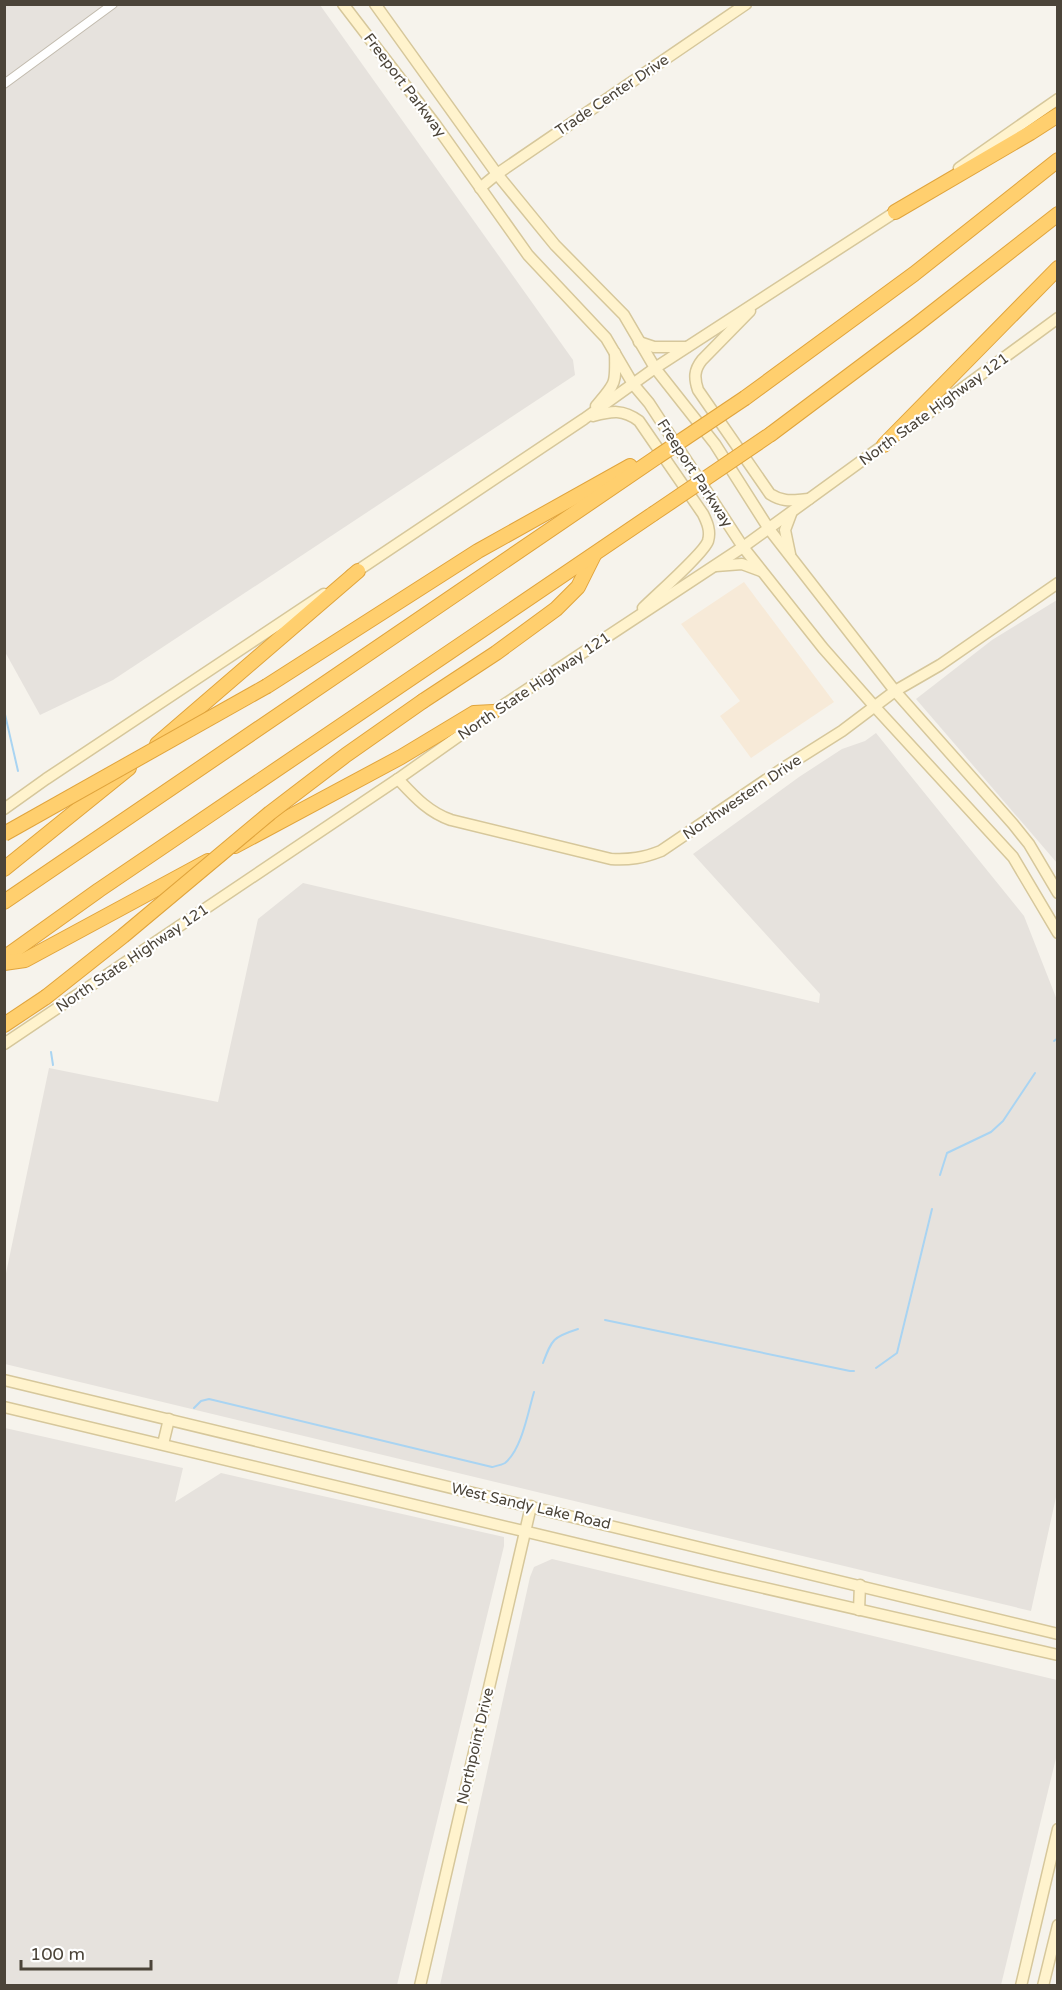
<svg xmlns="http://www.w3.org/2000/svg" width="1062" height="1990" font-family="'Varela Round',sans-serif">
<rect width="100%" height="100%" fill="#f6f3ec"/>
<polygon fill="#f7ead8" points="744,582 834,702 751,758 720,716 740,701 681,624"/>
<g fill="#e6e2dd">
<polygon points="4,5 320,5 573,360 575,375 113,680 40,715 4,650"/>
<polygon points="1057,600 1057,863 916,699 992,640"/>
<polygon points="876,733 1024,916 1057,1000 1058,1488 1031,1611 5,1364 5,1278 49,1068 218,1102 258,919 303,883 819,1003 820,994 693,854 799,777 842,749 865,741"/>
<polygon points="5,1428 183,1468 175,1502 221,1473 504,1537 504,1546 397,1985 5,1985"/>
<polygon points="552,1559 1057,1680 1057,1754 1001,1985 440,1985 530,1577 534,1567"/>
</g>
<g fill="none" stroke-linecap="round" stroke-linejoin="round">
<g stroke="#a9d4f2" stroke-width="2">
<polyline points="4,710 18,771"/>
<polyline points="1054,1041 1058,1038"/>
<polyline points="51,1052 53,1065"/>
<polyline points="940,1175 947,1153 991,1132 1003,1121 1035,1073"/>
<polyline points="605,1320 850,1371 854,1371"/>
<path d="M 543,1363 C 552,1339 553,1337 578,1329"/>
<polyline points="876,1368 897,1353 932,1209"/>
<path d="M 194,1408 L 201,1401 L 209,1399 L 492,1467 C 496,1466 502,1465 505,1463 C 522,1449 528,1412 534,1392"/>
</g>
<defs>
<polyline id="street" points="4,84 113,4"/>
<g id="secondary">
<polyline points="343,4 435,124 528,255 606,338 633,384 649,403 743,547 823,648 875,707 1013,857 1058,933"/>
<polyline points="375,4 497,174 555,245 624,315 655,368 715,444 769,529 895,691 1013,824 1029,844 1058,893"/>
<polyline points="959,168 1058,99"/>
<polyline points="480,188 497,174 746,4"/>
<path d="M 750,311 L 702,360 C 694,370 694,378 698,390 L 770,494 C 784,503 793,500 809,499"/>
<polyline points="639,342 654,347 687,347"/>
<path d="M 596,406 C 616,383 616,384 615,353"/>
<path d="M 593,416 C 612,411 623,409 639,421 L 703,514 C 707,522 711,531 708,541 C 704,553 655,596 643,608"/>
<polyline points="907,429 1058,318"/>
<polyline points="790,554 785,530 791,514"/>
<polyline points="716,566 742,564 761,571"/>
<polyline points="351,575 584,419 655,368 900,209"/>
<path d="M 398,779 C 414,796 428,812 451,820 L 611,859 C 630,860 643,858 661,851 L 785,767 L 842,731 L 895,691 L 940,665 L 1058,583"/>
<polyline points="4,809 46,779 324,594"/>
<polyline points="4,1044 398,779 493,712 743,547 889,441"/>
<polyline points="4,1380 1058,1634"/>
<polyline points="4,1407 716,1577 1058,1655"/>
<polyline points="163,1444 169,1419"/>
<polyline points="859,1610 860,1585"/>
<polyline points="420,1986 531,1506"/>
<polyline points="1021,1986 1058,1829"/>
<polyline points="1043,1986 1058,1925"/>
</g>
<g id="highway">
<polyline points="895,212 1030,133 1058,115"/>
<polyline points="745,398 914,274 1058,160"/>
<polyline points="771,434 915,326 1058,214"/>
<polyline points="884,445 1058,268"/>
<polyline points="267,686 478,551 630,466"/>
<polyline points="423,701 496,653 556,609 578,587 594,555"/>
<polyline points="157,744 358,571"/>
<polyline points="235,846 401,757 474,713 493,712"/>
<polyline points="4,869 129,768"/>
<polyline points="4,902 657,457"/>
<polyline points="4,958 99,890 653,514"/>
<polyline points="4,963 25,960 208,861"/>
<polyline points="4,1025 46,997"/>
</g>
</defs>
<use href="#street" stroke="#c2bbae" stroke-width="10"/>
<use href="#secondary" stroke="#d6c79b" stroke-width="13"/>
<use href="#highway" stroke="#e0a43c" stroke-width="16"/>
<use href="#street" stroke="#fff" stroke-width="8"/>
<use href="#secondary" stroke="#fff3cd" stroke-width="10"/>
<use href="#highway" stroke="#ffcf6e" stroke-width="14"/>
<defs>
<g id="highway-bridge">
<polyline points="657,457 745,398"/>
<polyline points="653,514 771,434"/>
<polyline points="4,834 267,686"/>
<polyline points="46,997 123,936 270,813 346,755 423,701"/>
</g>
</defs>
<use href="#highway-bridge" stroke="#e0a43c" stroke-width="16" stroke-linecap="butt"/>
<use href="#highway-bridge" stroke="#ffcf6e" stroke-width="14"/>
</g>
<g text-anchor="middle" stroke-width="4.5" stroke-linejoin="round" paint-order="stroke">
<g font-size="15" fill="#4b4439" stroke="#fff">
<text transform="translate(405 85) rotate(53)" y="5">Freeport Parkway</text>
<text transform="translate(612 95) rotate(-34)" y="5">Trade Center Drive</text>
<text transform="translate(934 409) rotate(-36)" y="5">North State Highway 121</text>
<text transform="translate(695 473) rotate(57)" y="5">Freeport Parkway</text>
<text transform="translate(534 686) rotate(-34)" y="5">North State Highway 121</text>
<text transform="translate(742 797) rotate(-34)" y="5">Northwestern Drive</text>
<text transform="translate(132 958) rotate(-34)" y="5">North State Highway 121</text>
<text transform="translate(531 1506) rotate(13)" y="5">West Sandy Lake Road</text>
<text transform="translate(475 1746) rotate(-77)" y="5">Northpoint Drive</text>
</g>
</g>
<rect width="1062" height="1990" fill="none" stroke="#4b4439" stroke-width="12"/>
<path d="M21 1960v9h130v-9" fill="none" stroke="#4b4439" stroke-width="3"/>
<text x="30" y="1960" font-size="18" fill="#4b4439" stroke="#ffffff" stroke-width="4.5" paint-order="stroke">100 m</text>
</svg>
